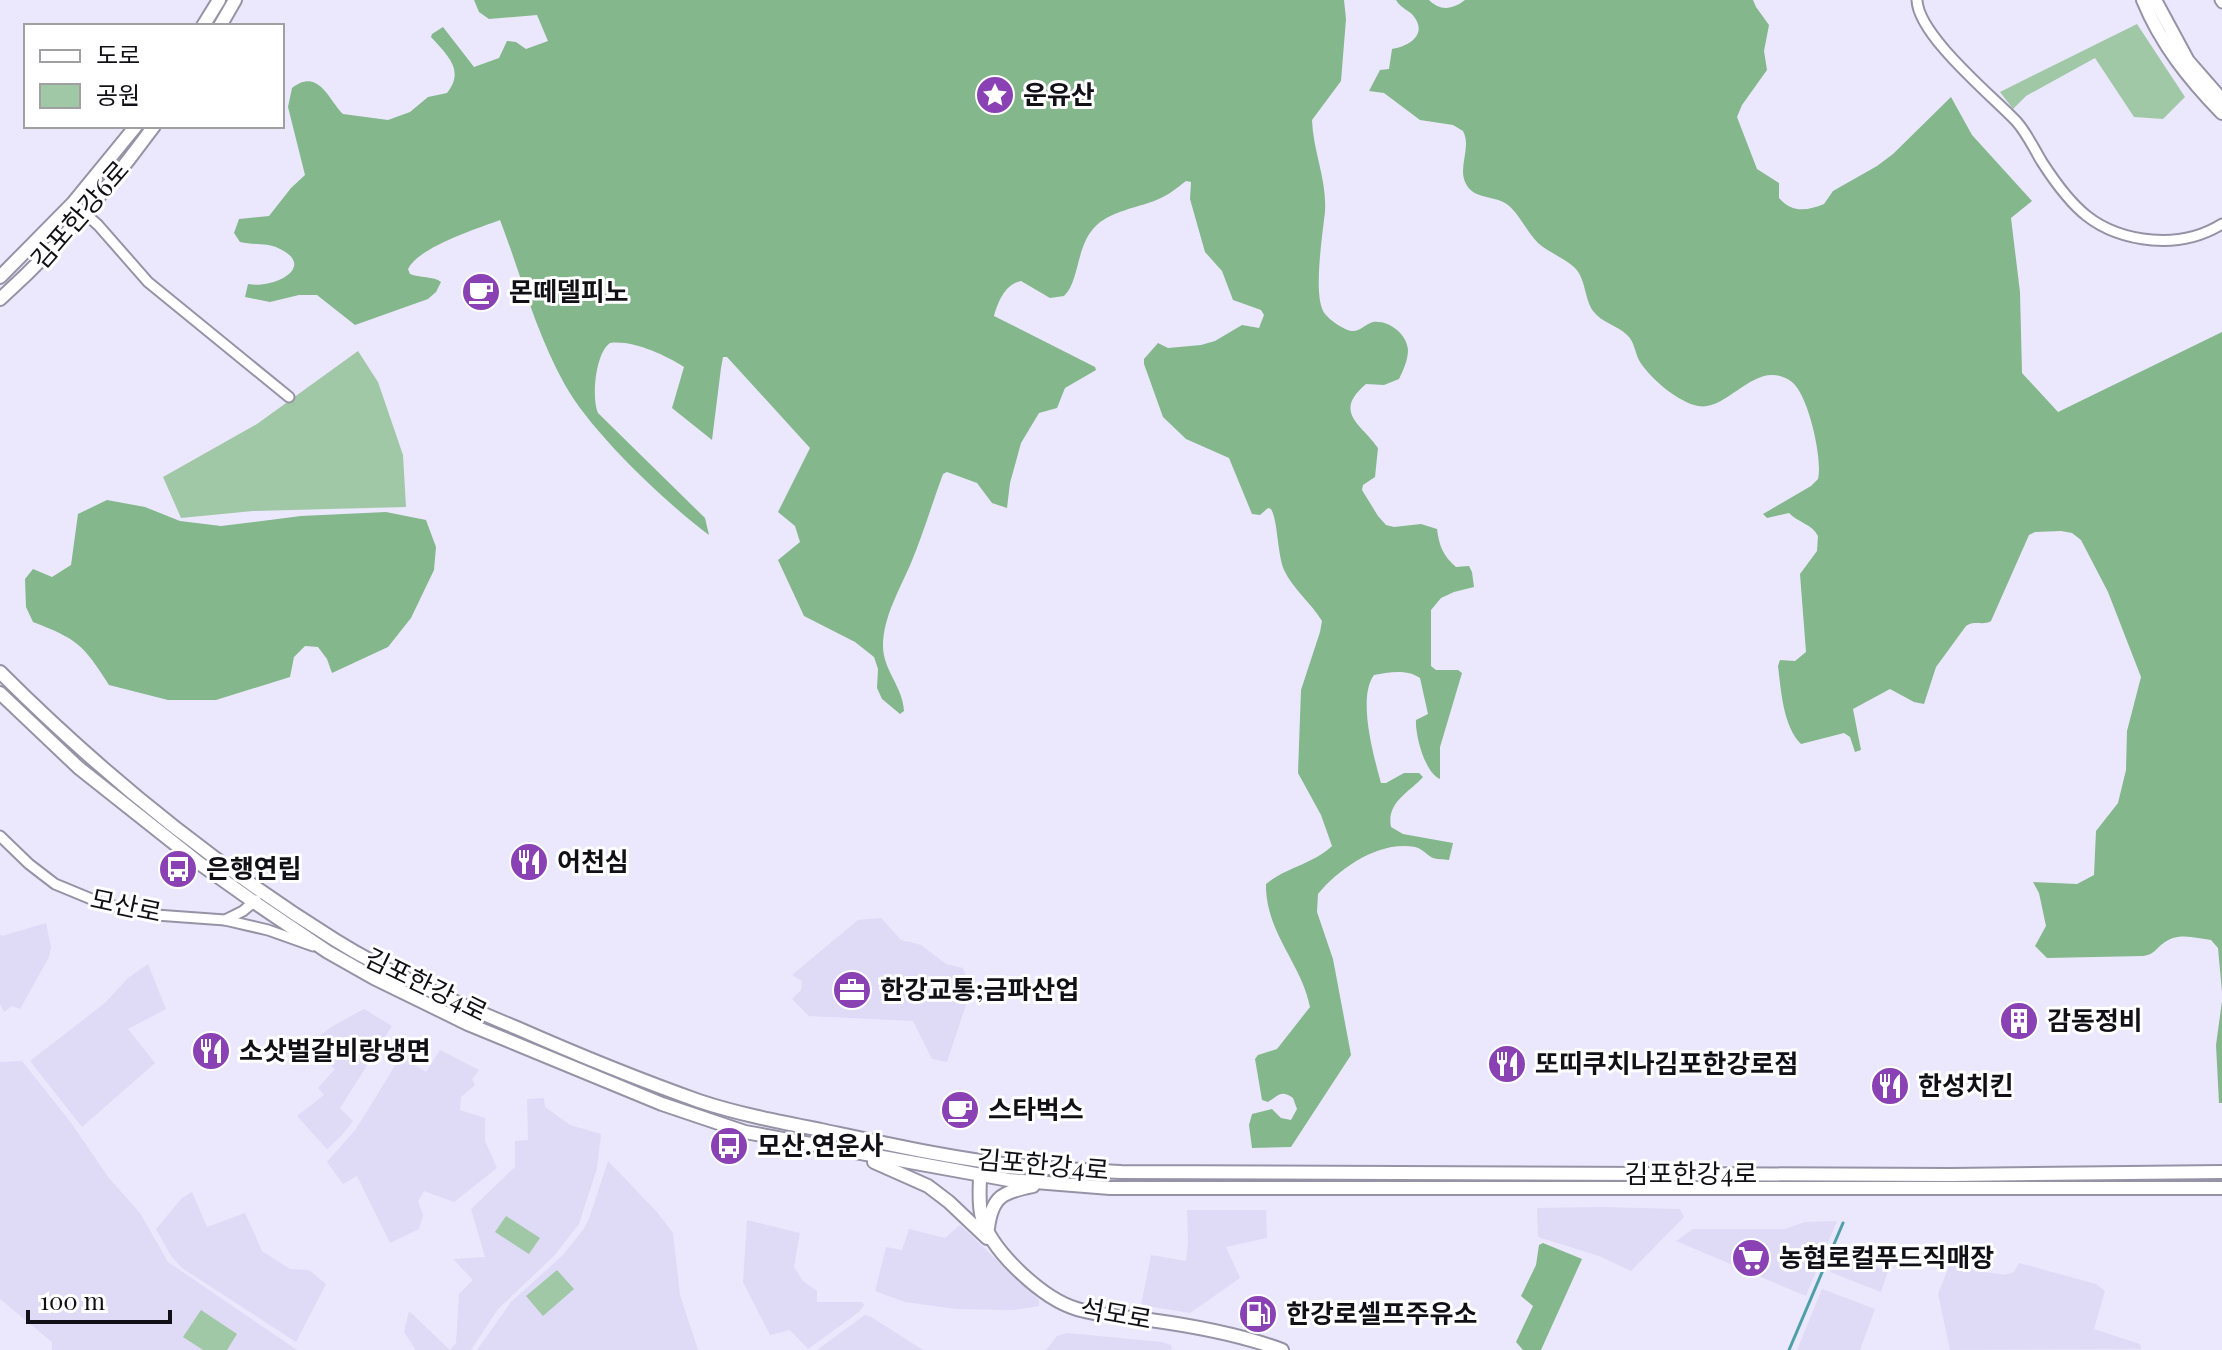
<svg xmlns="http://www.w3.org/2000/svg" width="2222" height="1350" font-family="'Playfair Display','Noto Sans KR',serif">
<rect width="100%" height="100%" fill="#ebe8fd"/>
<g fill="#dfdaf6">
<polygon points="881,918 901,940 921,945 946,964 963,968 971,990 947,1062 932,1059 913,1021 809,1016 792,999 801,990 802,981 792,975 858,920"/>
<polygon points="46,923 51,947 49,957 20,1009 12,1006 4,1012 0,1004 0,934 2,936"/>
<polygon points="148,964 166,1009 128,1029 155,1063 82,1127 30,1061 105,1003 128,978"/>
<polygon points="364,1009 392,1026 340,1108 353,1121 341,1136 327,1149 297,1116 324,1095 318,1088 335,1069 313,1051 310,1044 331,1027"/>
<polygon points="440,1050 479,1070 472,1079 475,1085 461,1097 460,1110 485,1118 485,1141 497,1168 454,1202 424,1191 418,1201 423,1215 419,1229 390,1243 357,1176 343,1184 327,1162 356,1129 401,1056 426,1072"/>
<polygon points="22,1061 72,1124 108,1177 140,1213 168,1262 297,1350 52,1350 52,1342 0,1299 0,1062"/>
<polygon points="544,1098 545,1107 570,1125 601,1134 597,1168 579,1224 554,1256 498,1309 471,1350 416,1350 404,1332 409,1311 450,1350 456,1343 459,1294 473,1280 453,1259 485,1257 471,1209 515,1167 515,1141 528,1140 527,1099"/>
<polygon points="608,1161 656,1211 673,1233 680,1295 698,1350 477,1350 511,1302 563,1255 583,1230 589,1219"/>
<polygon points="192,1192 207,1227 245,1213 262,1251 290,1269 309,1270 326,1284 296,1342 182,1268 171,1256 156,1229 182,1198"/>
<polygon points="1602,1207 1680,1209 1684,1217 1631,1271 1599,1256 1538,1237 1537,1208"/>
<polygon points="1187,1210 1266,1210 1267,1238 1226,1247 1240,1278 1190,1313 1141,1305 1151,1255 1186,1261 1188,1242"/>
<polygon points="747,1220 800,1233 794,1267 803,1281 817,1291 817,1302 862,1302 864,1305 859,1312 808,1349 790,1330 770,1335 743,1282"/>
<polygon points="1837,1221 1806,1296 1676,1241 1693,1229 1785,1229 1805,1222"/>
<polygon points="960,1225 1039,1300 1039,1306 1014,1310 956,1309 905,1302 875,1291 886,1247 902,1250 909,1229 945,1238"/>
<polygon points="1839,1252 1888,1271 1881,1292 1830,1272"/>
<polygon points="1951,1261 1980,1271 2004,1275 2014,1272 2019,1263 2096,1284 2105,1291 2094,1329 2140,1344 2141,1349 1950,1350 1938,1294"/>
<polygon points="1822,1289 1875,1309 1860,1350 1797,1350"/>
<polygon points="865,1315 871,1317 923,1350 817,1350"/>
<polygon points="1067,1333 1162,1342 1171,1345 1172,1350 1046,1350 1057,1336"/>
</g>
<g fill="#a1c8a6">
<polygon points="2137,24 2185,97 2163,119 2134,117 2095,58 2026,96 2013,109 2000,92"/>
<polygon points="358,351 378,382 403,455 406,507 253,511 181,518 163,477 257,424"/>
<polygon points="506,1216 540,1238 529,1254 495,1232"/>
<polygon points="557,1270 574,1289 543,1316 526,1296"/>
<polygon points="201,1310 237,1334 227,1350 203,1350 183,1337"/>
</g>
<g fill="#84b78c">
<path d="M 474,0 L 1344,0 L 1346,19 L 1341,81 L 1312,120 C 1313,151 1327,180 1325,211 C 1323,233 1312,298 1325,314 C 1330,320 1342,329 1351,331 C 1360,332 1365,324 1373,322 C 1389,320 1407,334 1408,350 C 1408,360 1403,371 1399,379 L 1384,385 L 1366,384 C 1332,413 1362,424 1378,448 L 1375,477 L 1363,485 L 1362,490 L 1378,516 L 1386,525 L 1394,527 L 1421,524 L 1437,529 C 1439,545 1443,556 1456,567 L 1469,566 L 1472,572 L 1474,587 L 1454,592 L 1441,598 L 1431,610 L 1431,666 L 1436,670 L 1458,670 L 1462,673 L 1440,747 L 1440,779 C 1425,773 1415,735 1416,720 L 1428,714 L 1420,678 C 1407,669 1389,672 1374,675 C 1357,698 1374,757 1381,783 L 1386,783 L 1404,773 L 1419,773 L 1423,777 C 1410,792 1386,802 1391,827 L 1403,834 L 1453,843 L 1449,860 C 1444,859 1436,860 1431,857 C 1425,853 1422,849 1415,847 C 1380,840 1339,868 1318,894 L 1317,912 L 1333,959 L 1351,1055 L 1291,1147 L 1252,1148 L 1249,1125 L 1252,1114 L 1272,1109 L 1281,1118 L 1291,1120 L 1297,1109 L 1293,1098 C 1281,1089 1278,1096 1268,1102 L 1262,1100 L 1255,1059 L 1258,1055 L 1277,1049 L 1310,1007 C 1302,965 1268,935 1266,889 L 1266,884 C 1285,868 1313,864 1332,846 L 1321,815 L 1298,773 L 1301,690 L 1320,632 L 1322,621 C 1311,603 1293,589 1284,570 C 1277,552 1278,521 1271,509 L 1268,508 L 1260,515 L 1252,514 L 1229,458 L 1186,439 L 1163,417 L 1144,364 L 1144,359 L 1158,343 L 1168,348 L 1201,345 L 1215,341 L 1242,325 L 1259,328 L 1264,315 L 1261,310 L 1233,300 L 1222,271 L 1205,252 L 1190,199 L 1191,182 L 1186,181 C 1178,187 1170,194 1161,198 C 1140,208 1109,210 1093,229 C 1076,249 1079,282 1064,296 L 1050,298 L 1021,281 C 1005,284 998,302 994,316 L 1095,367 L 1096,370 L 1065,388 L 1057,408 L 1039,413 L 1021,443 L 1010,483 L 1007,508 L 992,503 L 977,483 L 947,472 L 943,474 C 932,504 923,534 911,563 C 900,589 883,617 883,646 C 883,670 903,687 904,711 L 900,714 L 882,699 L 877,688 L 878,669 L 874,657 L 855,642 L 804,616 L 778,560 L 800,542 L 795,526 L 778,512 L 810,448 L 727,357 L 723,357 L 721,368 L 712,440 L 672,408 L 684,367 C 665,355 633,340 610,343 C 596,352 591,397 598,413 L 705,518 L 709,535 C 666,503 591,432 565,385 C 536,333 521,275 500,220 C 476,229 419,247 408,269 L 410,274 C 419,278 434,276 441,282 L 436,292 L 428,299 L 355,325 L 317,295 L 299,295 L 270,302 L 245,297 L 248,284 C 275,289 318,266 278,248 C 267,243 252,245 240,242 L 234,233 L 239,219 L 269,216 L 291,188 L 305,175 L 288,107 L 292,88 C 319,67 329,101 343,114 L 388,120 L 410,112 L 428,97 L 447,93 C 465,70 448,56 431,37 L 432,34 L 443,27 L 474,67 L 499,58 L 507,41 L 516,42 L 526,49 L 548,41 L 537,15 L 489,19 L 479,12 Z"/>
<path d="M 1396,0 L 1429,0 C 1440,11 1452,10 1465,0 L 1753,0 L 1756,7 L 1769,25 L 1764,51 L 1767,70 L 1742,105 L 1737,117 L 1757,169 L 1779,183 L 1779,198 C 1792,213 1807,211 1824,204 L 1833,191 L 1877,166 L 1893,154 L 1951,97 L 1972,135 L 2032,201 L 2011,218 L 2020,292 L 2022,373 L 2058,412 L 2222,332 L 2222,992 L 2218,948 L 2211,940 C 2197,938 2178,932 2165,942 C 2156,948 2154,955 2143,956 L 2047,958 L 2035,946 L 2046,926 L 2039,893 L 2033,882 L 2077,884 L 2094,875 L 2096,831 L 2118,803 L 2126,770 L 2127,731 L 2141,677 L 2108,592 L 2081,540 L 2072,533 L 2061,531 L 2035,532 L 2029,535 L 1991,621 C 1983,626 1974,620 1966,626 L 1936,667 L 1924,704 L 1914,702 L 1890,689 L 1853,709 L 1861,750 L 1855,752 L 1850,737 L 1844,733 L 1801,744 C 1783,726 1781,690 1778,666 L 1780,660 L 1795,661 L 1806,652 L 1800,574 L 1817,551 L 1818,536 C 1812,524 1797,522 1789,513 L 1767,518 L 1763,514 L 1811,486 L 1818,479 C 1823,459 1808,394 1792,382 C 1756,356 1729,412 1698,406 C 1678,402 1651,379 1640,362 C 1635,354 1635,342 1627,335 C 1617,325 1602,323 1593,311 C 1584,298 1586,278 1574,267 C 1563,257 1549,253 1538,243 C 1527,232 1520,215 1508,205 C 1496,195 1474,200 1466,184 C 1457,167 1472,148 1463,131 L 1453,125 L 1420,120 L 1384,93 L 1369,91 L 1380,70 L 1389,69 L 1392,49 C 1407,47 1427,36 1415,18 C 1410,10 1401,9 1396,0 Z"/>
<path d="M 107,500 L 145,507 L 180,521 L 221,526 L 301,516 L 386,512 L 426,520 L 436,547 L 434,570 L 411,618 L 388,647 L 332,673 L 327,659 L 318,647 L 305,646 L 294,657 L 290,677 L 216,700 L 168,700 L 109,685 C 83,644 77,639 33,622 L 26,607 L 25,579 L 33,569 L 52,577 L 71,565 L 78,514 Z"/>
<polygon points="2222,1001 2222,1103 2219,1103 2216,1045"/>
<polygon points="1543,1243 1582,1259 1541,1350 1523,1350 1516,1342 1533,1306 1521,1296 1536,1265 1539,1245"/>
</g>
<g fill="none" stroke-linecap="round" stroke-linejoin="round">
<polyline stroke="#4da0a7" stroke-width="3" points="1789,1350 1843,1223"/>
<defs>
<g id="minor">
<path d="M 1917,0 C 1918,35 1991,95 2016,121 C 2027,133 2034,149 2042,162 C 2071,207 2096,235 2152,240 C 2176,242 2201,237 2222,224"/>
<polyline points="2220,0 2222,3"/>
<polyline points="73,203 98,225 148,282 289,397"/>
<polyline points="0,836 29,864 55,884 101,903 156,915 225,920 243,911 256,900"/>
<polyline points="225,920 268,930 313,946"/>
</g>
<g id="tertiary">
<path d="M 2143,0 C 2161,44 2189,79 2222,113"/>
<polyline points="2155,0 2188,61 2222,100"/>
<polyline points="203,26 219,0"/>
<polyline points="220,26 235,0"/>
<polyline points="0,277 73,203 136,126"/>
<path d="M 0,299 C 58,247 108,189 154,126"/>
<path d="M 0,672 C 100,772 215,865 335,940 C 391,975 455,1002 517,1028 C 576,1054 637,1079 699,1101 C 738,1114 780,1122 821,1130 C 887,1144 954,1159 1020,1166 C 1054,1169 1087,1170 1121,1172 L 1951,1175 L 2222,1172"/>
<polyline points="0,693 79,768 199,863 254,902 328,952 374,978 468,1024 662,1104 745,1132 1009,1180 1110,1188 2222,1188"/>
<polyline points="874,1162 928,1186 949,1202 987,1238"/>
<path d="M 980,1175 C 980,1189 978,1204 982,1218 C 992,1252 1043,1299 1077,1309 C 1100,1316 1126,1317 1150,1320 C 1194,1326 1239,1334 1282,1350"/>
<path d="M 988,1228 C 992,1196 1003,1192 1033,1186"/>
</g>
</defs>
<use href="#minor" stroke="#9693a6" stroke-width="13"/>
<use href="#tertiary" stroke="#9693a6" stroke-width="16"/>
<use href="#minor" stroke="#fff" stroke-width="9"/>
<use href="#tertiary" stroke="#fff" stroke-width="12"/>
</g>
<defs>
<symbol id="sight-disc" viewBox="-11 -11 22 22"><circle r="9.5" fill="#8941b3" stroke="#fff"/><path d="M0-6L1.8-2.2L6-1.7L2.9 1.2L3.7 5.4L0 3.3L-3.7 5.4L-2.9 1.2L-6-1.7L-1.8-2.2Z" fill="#fff"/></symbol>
<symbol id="cafe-disc" viewBox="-11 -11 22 22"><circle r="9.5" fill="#8941b3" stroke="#fff"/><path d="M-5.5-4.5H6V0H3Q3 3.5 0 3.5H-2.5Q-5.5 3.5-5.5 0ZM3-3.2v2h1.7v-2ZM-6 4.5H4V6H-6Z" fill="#fff"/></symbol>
<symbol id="restaurant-disc" viewBox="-11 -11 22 22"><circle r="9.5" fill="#8941b3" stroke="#fff"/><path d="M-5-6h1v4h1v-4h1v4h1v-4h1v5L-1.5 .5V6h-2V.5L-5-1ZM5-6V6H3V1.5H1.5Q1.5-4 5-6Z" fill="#fff"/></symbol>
<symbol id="bus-disc" viewBox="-11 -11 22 22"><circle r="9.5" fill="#8941b3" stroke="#fff"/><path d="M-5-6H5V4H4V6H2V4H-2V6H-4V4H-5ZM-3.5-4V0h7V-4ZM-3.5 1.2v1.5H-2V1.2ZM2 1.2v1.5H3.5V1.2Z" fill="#fff"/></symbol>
<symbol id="office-disc" viewBox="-11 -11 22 22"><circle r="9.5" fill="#8941b3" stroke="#fff"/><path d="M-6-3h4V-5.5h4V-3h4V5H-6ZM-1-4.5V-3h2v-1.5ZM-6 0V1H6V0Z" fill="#fff"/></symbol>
<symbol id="building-disc" viewBox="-11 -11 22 22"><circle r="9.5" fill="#8941b3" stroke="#fff"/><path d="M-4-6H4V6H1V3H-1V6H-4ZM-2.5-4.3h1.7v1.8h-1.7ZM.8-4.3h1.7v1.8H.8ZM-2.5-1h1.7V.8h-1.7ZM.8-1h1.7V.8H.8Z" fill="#fff"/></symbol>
<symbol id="supermarket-disc" viewBox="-11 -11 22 22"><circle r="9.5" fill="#8941b3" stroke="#fff"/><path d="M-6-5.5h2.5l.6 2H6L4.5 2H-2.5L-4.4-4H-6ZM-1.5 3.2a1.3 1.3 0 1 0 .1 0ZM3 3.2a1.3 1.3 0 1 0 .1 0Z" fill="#fff"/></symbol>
<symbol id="fuel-disc" viewBox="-11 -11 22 22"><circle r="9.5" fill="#8941b3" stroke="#fff"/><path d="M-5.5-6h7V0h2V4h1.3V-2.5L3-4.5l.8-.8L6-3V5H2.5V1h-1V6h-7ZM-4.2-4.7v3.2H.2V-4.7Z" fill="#fff"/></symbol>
</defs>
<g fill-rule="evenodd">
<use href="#sight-disc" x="973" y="73" width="44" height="44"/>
<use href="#cafe-disc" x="459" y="270" width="44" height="44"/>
<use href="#restaurant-disc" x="507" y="840" width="44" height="44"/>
<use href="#bus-disc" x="156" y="847" width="44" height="44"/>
<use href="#office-disc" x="830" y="968" width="44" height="44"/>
<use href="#building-disc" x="1997" y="999" width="44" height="44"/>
<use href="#restaurant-disc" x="189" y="1029" width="44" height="44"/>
<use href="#restaurant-disc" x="1485" y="1042" width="44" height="44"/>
<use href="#restaurant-disc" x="1868" y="1064" width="44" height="44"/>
<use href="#cafe-disc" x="938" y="1088" width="44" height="44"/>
<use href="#bus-disc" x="707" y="1124" width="44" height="44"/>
<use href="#supermarket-disc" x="1729" y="1236" width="44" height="44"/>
<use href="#fuel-disc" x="1236" y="1292" width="44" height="44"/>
</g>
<g text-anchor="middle" stroke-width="6" stroke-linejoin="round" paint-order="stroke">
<g font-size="26" font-weight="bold" fill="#111017" stroke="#fff" text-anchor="start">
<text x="1023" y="104">운유산</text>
<text x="509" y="301">몬떼델피노</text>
<text x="557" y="871">어천심</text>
<text x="206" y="878">은행연립</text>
<text x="880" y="999">한강교통;금파산업</text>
<text x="2047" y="1030">감동정비</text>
<text x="239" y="1060">소삿벌갈비랑냉면</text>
<text x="1535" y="1073">또띠쿠치나김포한강로점</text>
<text x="1918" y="1095">한성치킨</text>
<text x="988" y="1119">스타벅스</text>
<text x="757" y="1155">모산.연운사</text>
<text x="1779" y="1267">농협로컬푸드직매장</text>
<text x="1286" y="1323">한강로셀프주유소</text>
</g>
<g font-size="26" fill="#111017" stroke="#fff">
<text transform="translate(80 215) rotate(-49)" y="9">김포한강6로</text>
<text transform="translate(126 906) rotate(12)" y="9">모산로</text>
<text transform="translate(426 985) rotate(26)" y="9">김포한강4로</text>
<text transform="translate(1043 1165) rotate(5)" y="9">김포한강4로</text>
<text x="1691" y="1183">김포한강4로</text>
<text transform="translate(1116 1314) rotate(10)" y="9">석모로</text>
</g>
</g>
<rect x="24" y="24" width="260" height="104" fill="#ffffff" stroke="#a09fa2" stroke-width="2"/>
<rect x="40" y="50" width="40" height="12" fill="#ffffff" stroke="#a09fa2" stroke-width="2"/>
<text x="96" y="64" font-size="24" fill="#111017">도로</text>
<rect x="40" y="84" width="40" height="24" fill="#a1c8a6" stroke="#a09fa2" stroke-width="2"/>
<text x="96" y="104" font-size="24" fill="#111017">공원</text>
<path d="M28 1310v12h142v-12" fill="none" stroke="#111017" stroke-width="4"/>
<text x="40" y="1310" font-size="24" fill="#111017" stroke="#ffffff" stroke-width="6" paint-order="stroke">100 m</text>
</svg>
